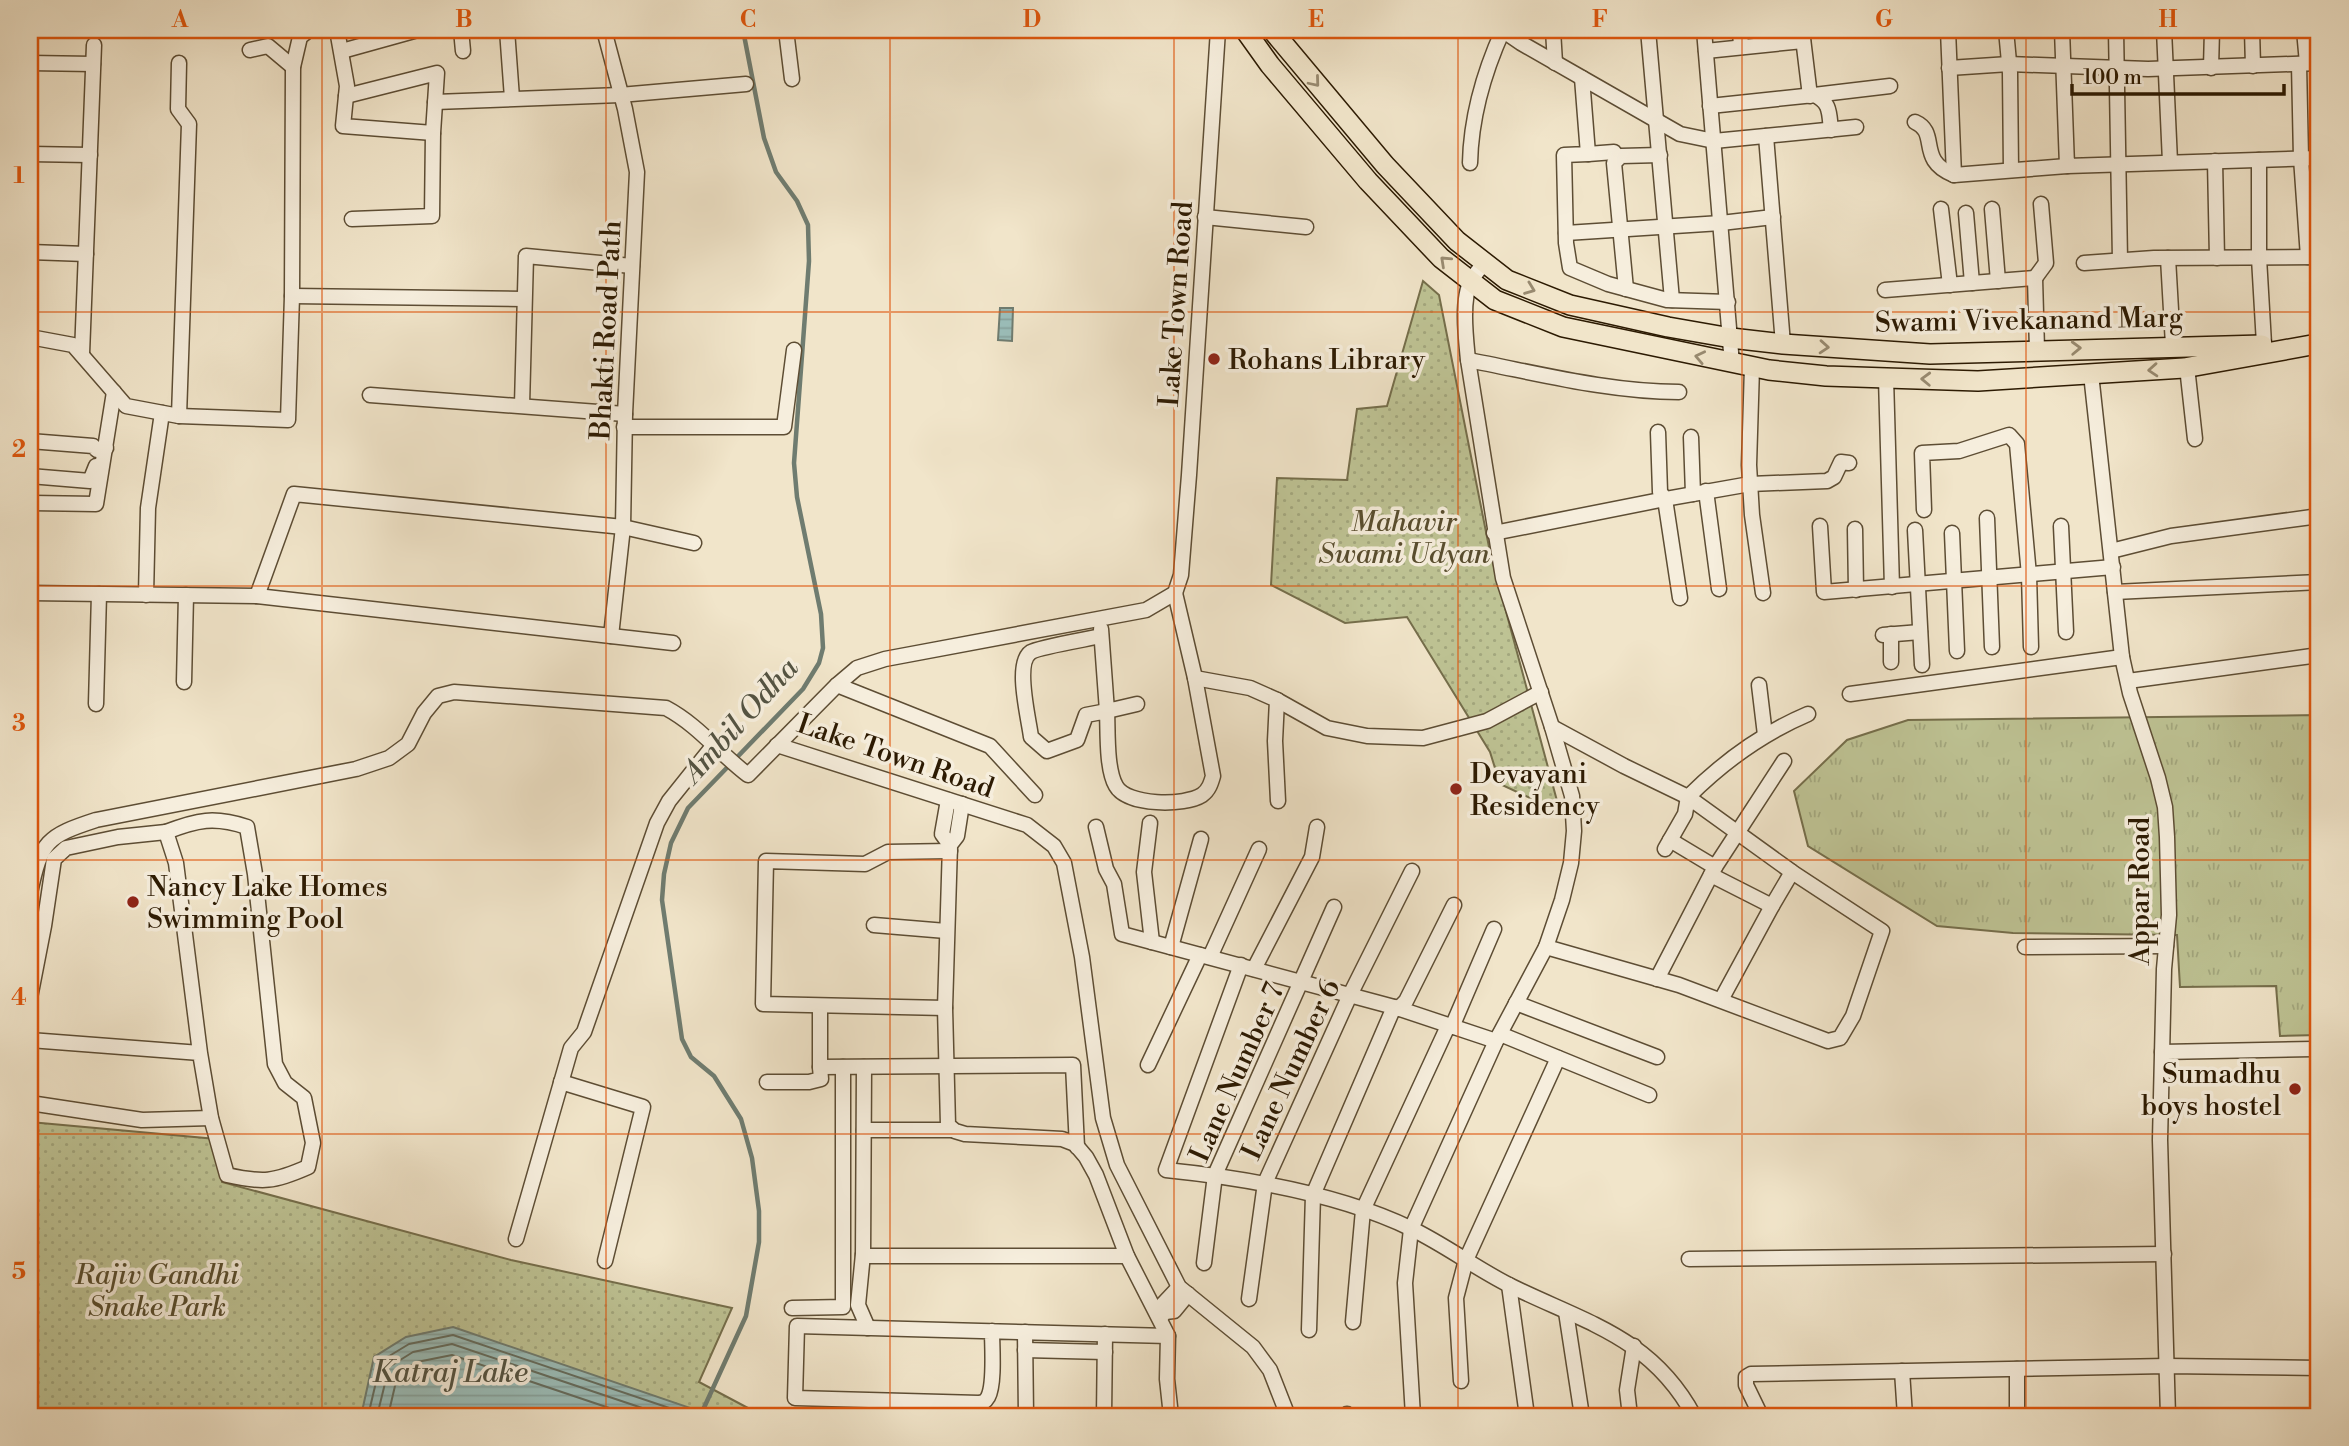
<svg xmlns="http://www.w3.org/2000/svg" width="2349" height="1446" font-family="'Libre Bodoni',serif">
<defs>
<pattern id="grass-tufts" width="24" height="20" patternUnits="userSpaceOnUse" patternTransform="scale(1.75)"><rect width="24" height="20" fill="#bec394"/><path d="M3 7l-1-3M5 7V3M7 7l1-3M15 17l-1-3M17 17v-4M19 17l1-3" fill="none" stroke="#a3a77e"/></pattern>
<pattern id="park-dots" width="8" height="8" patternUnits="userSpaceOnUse" patternTransform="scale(1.75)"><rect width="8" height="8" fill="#bec394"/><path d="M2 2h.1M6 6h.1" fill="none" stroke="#a3a77e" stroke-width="1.8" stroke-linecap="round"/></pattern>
<pattern id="water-rules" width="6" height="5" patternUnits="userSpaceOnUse" patternTransform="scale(1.75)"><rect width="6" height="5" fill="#9bbeba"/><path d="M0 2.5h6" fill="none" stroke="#86a39e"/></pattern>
</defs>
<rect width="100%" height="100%" fill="#f1e5ca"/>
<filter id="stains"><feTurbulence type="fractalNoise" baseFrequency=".00286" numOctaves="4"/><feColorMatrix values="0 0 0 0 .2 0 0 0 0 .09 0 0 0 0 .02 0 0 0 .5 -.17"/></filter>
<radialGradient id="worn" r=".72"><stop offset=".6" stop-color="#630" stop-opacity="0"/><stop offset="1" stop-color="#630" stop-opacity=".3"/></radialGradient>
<polygon fill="url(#grass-tufts)" stroke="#756e4b" stroke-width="2" points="2319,715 2319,1035 2280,1036 2276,986 2180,987 2177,935 2013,933 1937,926 1808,846 1794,791 1847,740 1908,720"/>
<g fill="url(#park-dots)" stroke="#756e4b" stroke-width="2">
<polygon points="1423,281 1439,295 1490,552 1560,812 1500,784 1490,752 1407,617 1345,623 1271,585 1277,478 1347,480 1357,409 1387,406"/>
<polygon points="30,1122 216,1139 222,1182 511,1260 732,1308 699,1382 763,1416 30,1416"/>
</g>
<g fill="url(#water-rules)" stroke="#6f7c70" stroke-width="2">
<polygon points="1000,308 1013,308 1012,341 998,340"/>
<polygon points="453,1327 702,1412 705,1416 361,1416 374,1357 406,1337"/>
</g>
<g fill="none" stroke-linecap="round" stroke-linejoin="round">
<g stroke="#646c5e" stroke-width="2">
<polyline points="368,1416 381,1361 409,1344 453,1335 693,1416"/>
<polyline points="377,1416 389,1367 413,1352 452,1344 666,1416"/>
<polyline points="388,1416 398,1373 417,1362 452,1355 633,1416"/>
</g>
<polyline stroke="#6f7c70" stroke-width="4.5" points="702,1412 746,1316 759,1242 759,1211 752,1158 741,1119 714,1076 691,1057 682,1039 662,900 664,874 671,843 688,808 803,689 819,663 823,648 821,614 797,497 794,463 809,261 808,225 797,201 776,172 764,138 743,30"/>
<defs>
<g id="minor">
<polyline points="337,30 347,86 343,126 433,133"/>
<polyline points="461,30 463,51"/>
<polyline points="507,30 512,98"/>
<polyline points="604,30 625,109 637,172 625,414 623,527 611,636"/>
<polyline points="786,30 792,79"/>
<polyline points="1502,30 1521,43 1680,134 1714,141 1856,127"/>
<polyline points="1553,30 1555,63"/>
<polyline points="1648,30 1672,300"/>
<polyline points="1704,30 1732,364"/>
<polyline points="1740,30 1741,47"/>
<polyline points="1802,30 1810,96"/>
<polyline points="1948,30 1954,175"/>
<polyline points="2006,30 2010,73 2011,170"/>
<polyline points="2062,30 2067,166 2319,158"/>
<polyline points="2116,30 2120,260"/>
<polyline points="2164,30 2170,162"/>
<polyline points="2252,30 2253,66"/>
<polyline points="2304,30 2307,63"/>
<polyline points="250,50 268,46 293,67"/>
<polyline points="342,51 414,31"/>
<polyline points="1706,51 1803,41"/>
<polyline points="30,63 93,64"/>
<polyline points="179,63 178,109 189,124 179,416"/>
<polyline points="2299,64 2301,158 2308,257"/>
<polyline points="1949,68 2009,64 2148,69 2319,63"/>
<polyline points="2211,68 2212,30"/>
<polyline points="1582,78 1588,154 1564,155 1566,243 1570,268 1608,284 1667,300 1728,302"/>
<polyline points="1814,95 1890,86"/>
<polyline points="346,96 437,73 433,133 432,216 352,219"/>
<polyline points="435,102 620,95 746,84"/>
<path d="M 1710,106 L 1814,95 C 1831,102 1829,114 1831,130"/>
<path d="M 1915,122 C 1940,133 1916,160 1954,175 L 2067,166"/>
<polyline points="1766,136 1783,344"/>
<polyline points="30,154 90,155"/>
<polyline points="1588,154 1614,152"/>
<polyline points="2259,160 2259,258 2264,344"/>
<polyline points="2215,161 2217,258"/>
<path d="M 1470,163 C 1471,117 1484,72 1503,30"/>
<polyline points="1941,209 1950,285"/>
<polyline points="1992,209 1998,281"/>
<polyline points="1966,213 1972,283"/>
<polyline points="1205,217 1306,227"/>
<polyline points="1566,233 1721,223 1773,217"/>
<polyline points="30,252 86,254"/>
<polyline points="2168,258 2173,345"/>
<polyline points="2084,263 2154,258 2319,257"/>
<polyline points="2035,278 2046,263 2041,204"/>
<polyline points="1626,289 1614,163 1621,156 1660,155"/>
<polyline points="1885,290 2035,278 2037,350"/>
<polyline points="292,296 523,299"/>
<polyline points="30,337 73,345 126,406 179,416 288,420 292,296 293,67 300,37 309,30"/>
<polyline points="82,354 94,45"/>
<path d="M 1468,360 C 1537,373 1608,392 1679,392"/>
<polyline points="1752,367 1749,465 1752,515 1763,593"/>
<polyline points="2187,367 2195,439"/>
<polyline points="2091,374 2122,657 2130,693 2158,778 2165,807 2167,837 2169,915 2164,969 2160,1140 2168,1416"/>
<polyline points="1886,378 1892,587"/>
<polyline points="370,395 625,414"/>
<polyline points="522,405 526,256 632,266"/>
<polyline points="624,427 784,427 794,350"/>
<polyline points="1658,432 1660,492 1665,499 1680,598"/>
<polyline points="1691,437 1693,494"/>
<polyline points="30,441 93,446 97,450 106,448"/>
<polyline points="30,476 90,481 96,466"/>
<polyline points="1706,491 1719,589"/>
<polyline points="32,503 96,504 114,392"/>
<polyline points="1924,510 1922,453 1959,451 2009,435 2017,444 2029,575 2031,647"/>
<polyline points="1987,518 1992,647"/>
<polyline points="1820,526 1824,592 2113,567"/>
<polyline points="2061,526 2066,632"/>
<polyline points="1855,529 1856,590"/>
<polyline points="1915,530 1922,665"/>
<polyline points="1494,533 1665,499 1750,484 1827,481 1834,477 1841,462 1849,463"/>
<polyline points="1952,533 1957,651"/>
<polyline points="2111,551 2171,536 2319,516"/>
<polyline points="2115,592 2319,582"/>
<polyline points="30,593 257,596 673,643"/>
<polyline points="146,595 148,508 162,413"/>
<polyline points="257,596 294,494 623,527 694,543"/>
<polyline points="1101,629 1107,711 1137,704"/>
<polyline points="1891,634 1891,662"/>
<polyline points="1883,635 1920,632"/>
<path d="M 1101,636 C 1088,639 1039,647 1031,652 C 1014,663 1029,719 1031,737 L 1047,751 L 1077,740 L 1086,715 L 1107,711 C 1108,731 1106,769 1116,786 C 1127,806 1185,806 1202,795 C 1209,790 1211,783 1213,776 L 1195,678 L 1175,593"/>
<polyline points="1195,678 1250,688 1277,700 1275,741 1278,801"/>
<polyline points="2128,681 2319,655"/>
<polyline points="184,682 186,595"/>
<polyline points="837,685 990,746 1035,795"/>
<polyline points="1759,685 1765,735"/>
<polyline points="1850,694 2122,657"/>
<polyline points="1277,700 1327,728 1367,736 1423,738 1487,721 1541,692"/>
<polyline points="96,704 99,594"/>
<path d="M 1552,727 L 1624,766 L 1688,797 C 1724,761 1761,734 1808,714"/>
<polyline points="777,745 1027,825 1054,846 1064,863 1082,957 1103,1118 1117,1165 1179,1287 1253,1347 1270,1370 1288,1416"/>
<polyline points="948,800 942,834 950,845"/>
<polyline points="962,804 957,836 950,845 945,1008 948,1125 955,1131 965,1134 1062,1139 1075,1144 1086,1157 1096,1175 1127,1256 1168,1336 1167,1379 1171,1416"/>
<polyline points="1150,823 1144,872 1152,942"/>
<polyline points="1096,827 1106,869 1114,884 1122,934 1394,1007 1496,1041"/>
<polyline points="1670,840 1715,867 1784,761"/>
<polyline points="1711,875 1772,906 1792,872"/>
<path d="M 30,893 C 41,841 47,836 96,820 L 356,769 L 389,758 L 408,744 L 424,713 L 438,696 L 454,692 L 666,708 C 698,725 719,753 748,775 L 837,685 L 857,668 L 885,659 L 1146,610 L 1175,593 L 1181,575 L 1189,475 L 1218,30"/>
<polyline points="874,925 946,931"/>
<polyline points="1171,947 1201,839"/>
<polyline points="1546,947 1679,985 1828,1041 1840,1038 1853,1016 1882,931 1792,872 1688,797 1685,814 1665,849"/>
<polyline points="2025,947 2166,946"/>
<polyline points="1210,957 1259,849"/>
<path d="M 1241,965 L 1166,1170 C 1245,1178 1340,1194 1412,1229 C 1447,1246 1478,1270 1513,1287 C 1587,1323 1652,1338 1694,1416"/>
<polyline points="1254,969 1312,857 1317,827"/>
<polyline points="1657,979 1715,867"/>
<polyline points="30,998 44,926 54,859 66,848 118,837 166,832"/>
<polyline points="1721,1000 1772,906"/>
<polyline points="1516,1003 1657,1057"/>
<polyline points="820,1006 820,1067 1073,1065 1077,1147"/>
<polyline points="945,1008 763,1004 766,861 865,864 888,852 950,851"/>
<polyline points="1398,1009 1406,1001 1454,905"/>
<polyline points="1452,1027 1494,929"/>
<polyline points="1500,1034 1649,1095"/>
<path d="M 30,1040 L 200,1053 L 176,863 L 166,832 C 197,820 214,816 247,827 L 255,874 L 275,1064 L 285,1083 L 304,1098 L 313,1143 L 308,1167 C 274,1182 263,1183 227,1175 L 211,1118 L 200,1053"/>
<polyline points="2162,1052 2313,1049"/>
<polyline points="1148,1065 1200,955"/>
<polyline points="864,1067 863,1256 1127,1256"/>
<polyline points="561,1082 643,1107 605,1261"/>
<polyline points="767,1082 809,1082 821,1079 820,1067"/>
<polyline points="30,1103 142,1120 211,1118"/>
<polyline points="864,1130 953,1130"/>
<polyline points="516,1239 571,1048 584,1032 657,823 669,801 713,746"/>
<polyline points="863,1254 858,1305 868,1328"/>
<polyline points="1689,1259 2164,1254"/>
<polyline points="1204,1263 1215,1175 1334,907"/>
<polyline points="1509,1285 1527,1416"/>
<polyline points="1249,1299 1265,1183 1350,995 1412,871"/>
<polyline points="792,1308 843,1307 843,1067"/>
<polyline points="1165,1312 1163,1304 1179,1287"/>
<polyline points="1566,1312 1582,1416"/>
<polyline points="1160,1318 1165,1312 1174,1311 1188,1294"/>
<polyline points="1353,1322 1363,1210 1448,1026"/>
<polyline points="1309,1330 1313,1195 1394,1007"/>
<path d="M 992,1331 C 992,1346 995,1384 988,1397 C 985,1402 984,1402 979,1403 L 795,1398 L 797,1326 L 1168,1336"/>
<polyline points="1025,1332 1026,1416"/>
<polyline points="1025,1350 1105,1352"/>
<polyline points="1902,1371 1905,1416"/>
<polyline points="1461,1381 1456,1298 1466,1260 1558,1058"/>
<polyline points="1347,1414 1347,1416"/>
<polyline points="1104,1416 1105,1334"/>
<path d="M 1413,1416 L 1405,1283 L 1411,1229 L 1496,1041 L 1546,947 L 1562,900 L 1571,863 L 1574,831 L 1572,796 L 1552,727 L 1503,578 L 1468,360 C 1466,339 1461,300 1471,281 C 1475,274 1480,268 1485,262"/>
<polyline points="1630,1416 1627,1390 1634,1346"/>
<polyline points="1761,1416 1746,1385 1746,1377 1751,1374 2167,1366 2319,1368"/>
<polyline points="2017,1416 2017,1369"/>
</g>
<g id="major">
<polyline points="1245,30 1270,65 1368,181 1441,258 1495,300 1563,327 1769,370 1826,376 1978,381 2184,368 2317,344"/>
<polyline points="1272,30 1385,165 1457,241 1507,280 1570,305 1668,327 1731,338 1783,344 1930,354 2262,345"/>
</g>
</defs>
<use href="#minor" stroke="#5d4d34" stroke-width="17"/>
<use href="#major" stroke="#2c1a02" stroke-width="22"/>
<use href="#minor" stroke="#f6eedd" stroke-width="14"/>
<use href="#major" stroke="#f1e5ca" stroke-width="19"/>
</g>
<defs><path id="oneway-chevron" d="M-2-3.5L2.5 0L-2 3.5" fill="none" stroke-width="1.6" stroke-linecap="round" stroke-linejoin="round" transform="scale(1.75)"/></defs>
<g stroke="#988a70">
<use href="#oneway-chevron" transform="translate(1315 82) rotate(50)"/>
<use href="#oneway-chevron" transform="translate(1445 261) rotate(-137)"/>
<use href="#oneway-chevron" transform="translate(1530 289) rotate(21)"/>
<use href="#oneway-chevron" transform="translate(1824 347) rotate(4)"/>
<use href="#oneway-chevron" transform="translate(2076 348) rotate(-2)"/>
<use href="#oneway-chevron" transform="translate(1700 357) rotate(-168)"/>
<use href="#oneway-chevron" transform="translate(2153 370) rotate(176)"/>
<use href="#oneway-chevron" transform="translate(1926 379) rotate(-178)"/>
</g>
<path fill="none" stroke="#df560c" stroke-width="2" stroke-opacity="0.55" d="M 322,30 L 322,1416M 606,30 L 606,1416M 890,30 L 890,1416M 1174,30 L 1174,1416M 1458,30 L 1458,1416M 1742,30 L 1742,1416M 2026,30 L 2026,1416M 30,312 L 2319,312M 30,586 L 2319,586M 30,860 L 2319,860M 30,1134 L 2319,1134"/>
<g fill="#8f2418" stroke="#f6eedd" stroke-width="2.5">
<circle cx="1214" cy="359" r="7"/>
<circle cx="1456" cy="789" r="7"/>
<circle cx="133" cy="902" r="7"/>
<circle cx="2295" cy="1089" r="7"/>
</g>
<g text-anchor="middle" stroke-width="7" stroke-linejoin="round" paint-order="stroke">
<g font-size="28" fill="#2c1a02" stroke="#f6eedd">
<text transform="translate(1175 304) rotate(-86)" y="10">Lake Town Road</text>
<text transform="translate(2029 319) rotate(-1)" y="10">Swami Vivekanand Marg</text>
<text transform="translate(605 330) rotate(-87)" y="10">Bhakti Road Path</text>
<text transform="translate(896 755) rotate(19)" y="10">Lake Town Road</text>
<text transform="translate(2139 891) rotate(-90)" y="10">Appar Road</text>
<text transform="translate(1290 1069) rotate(-65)" y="10">Lane Number 6</text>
<text transform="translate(1236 1072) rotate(-66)" y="10">Lane Number 7</text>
</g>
<g font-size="28" fill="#2c1a02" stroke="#f6eedd" text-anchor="start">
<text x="1228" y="369">Rohans Library</text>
<text x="1470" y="783">Devayani<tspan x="1470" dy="32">Residency</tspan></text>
<text x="147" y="896">Nancy Lake Homes<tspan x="147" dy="32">Swimming Pool</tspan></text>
<text x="2281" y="1083" text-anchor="end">Sumadhu<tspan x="2281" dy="32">boys hostel</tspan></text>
</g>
<g font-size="28" font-style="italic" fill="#584d2e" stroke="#f6eedd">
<text x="1404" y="531">Mahavir<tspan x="1404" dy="32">Swami Udyan</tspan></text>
<text x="157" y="1284">Rajiv Gandhi<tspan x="157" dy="32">Snake Park</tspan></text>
</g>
<g font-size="30" font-style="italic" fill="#535342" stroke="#f6eedd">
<text transform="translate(740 720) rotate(-48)" y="10">Ambil Odha</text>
<text x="450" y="1382">Katraj Lake</text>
</g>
</g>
<rect width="2349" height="1446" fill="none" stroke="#f1e5ca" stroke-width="77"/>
<path d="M2072 84v10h212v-10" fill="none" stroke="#2c1a02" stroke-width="3.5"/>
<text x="2083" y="84" font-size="21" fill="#2c1a02" stroke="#f6eedd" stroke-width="5" paint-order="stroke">100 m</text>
<rect x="38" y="38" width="2272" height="1370" fill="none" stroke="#df560c" stroke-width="2.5"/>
<g font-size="23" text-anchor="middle" font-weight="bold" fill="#df560c">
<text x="180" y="27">A</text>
<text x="464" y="27">B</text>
<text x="748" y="27">C</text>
<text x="1032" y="27">D</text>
<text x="1316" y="27">E</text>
<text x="1600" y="27">F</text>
<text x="1884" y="27">G</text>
<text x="2168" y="27">H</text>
<text x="19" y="183">1</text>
<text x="19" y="457">2</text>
<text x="19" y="731">3</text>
<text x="19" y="1005">4</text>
<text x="19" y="1279">5</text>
</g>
<rect width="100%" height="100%" filter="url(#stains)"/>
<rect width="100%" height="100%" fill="url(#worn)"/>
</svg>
